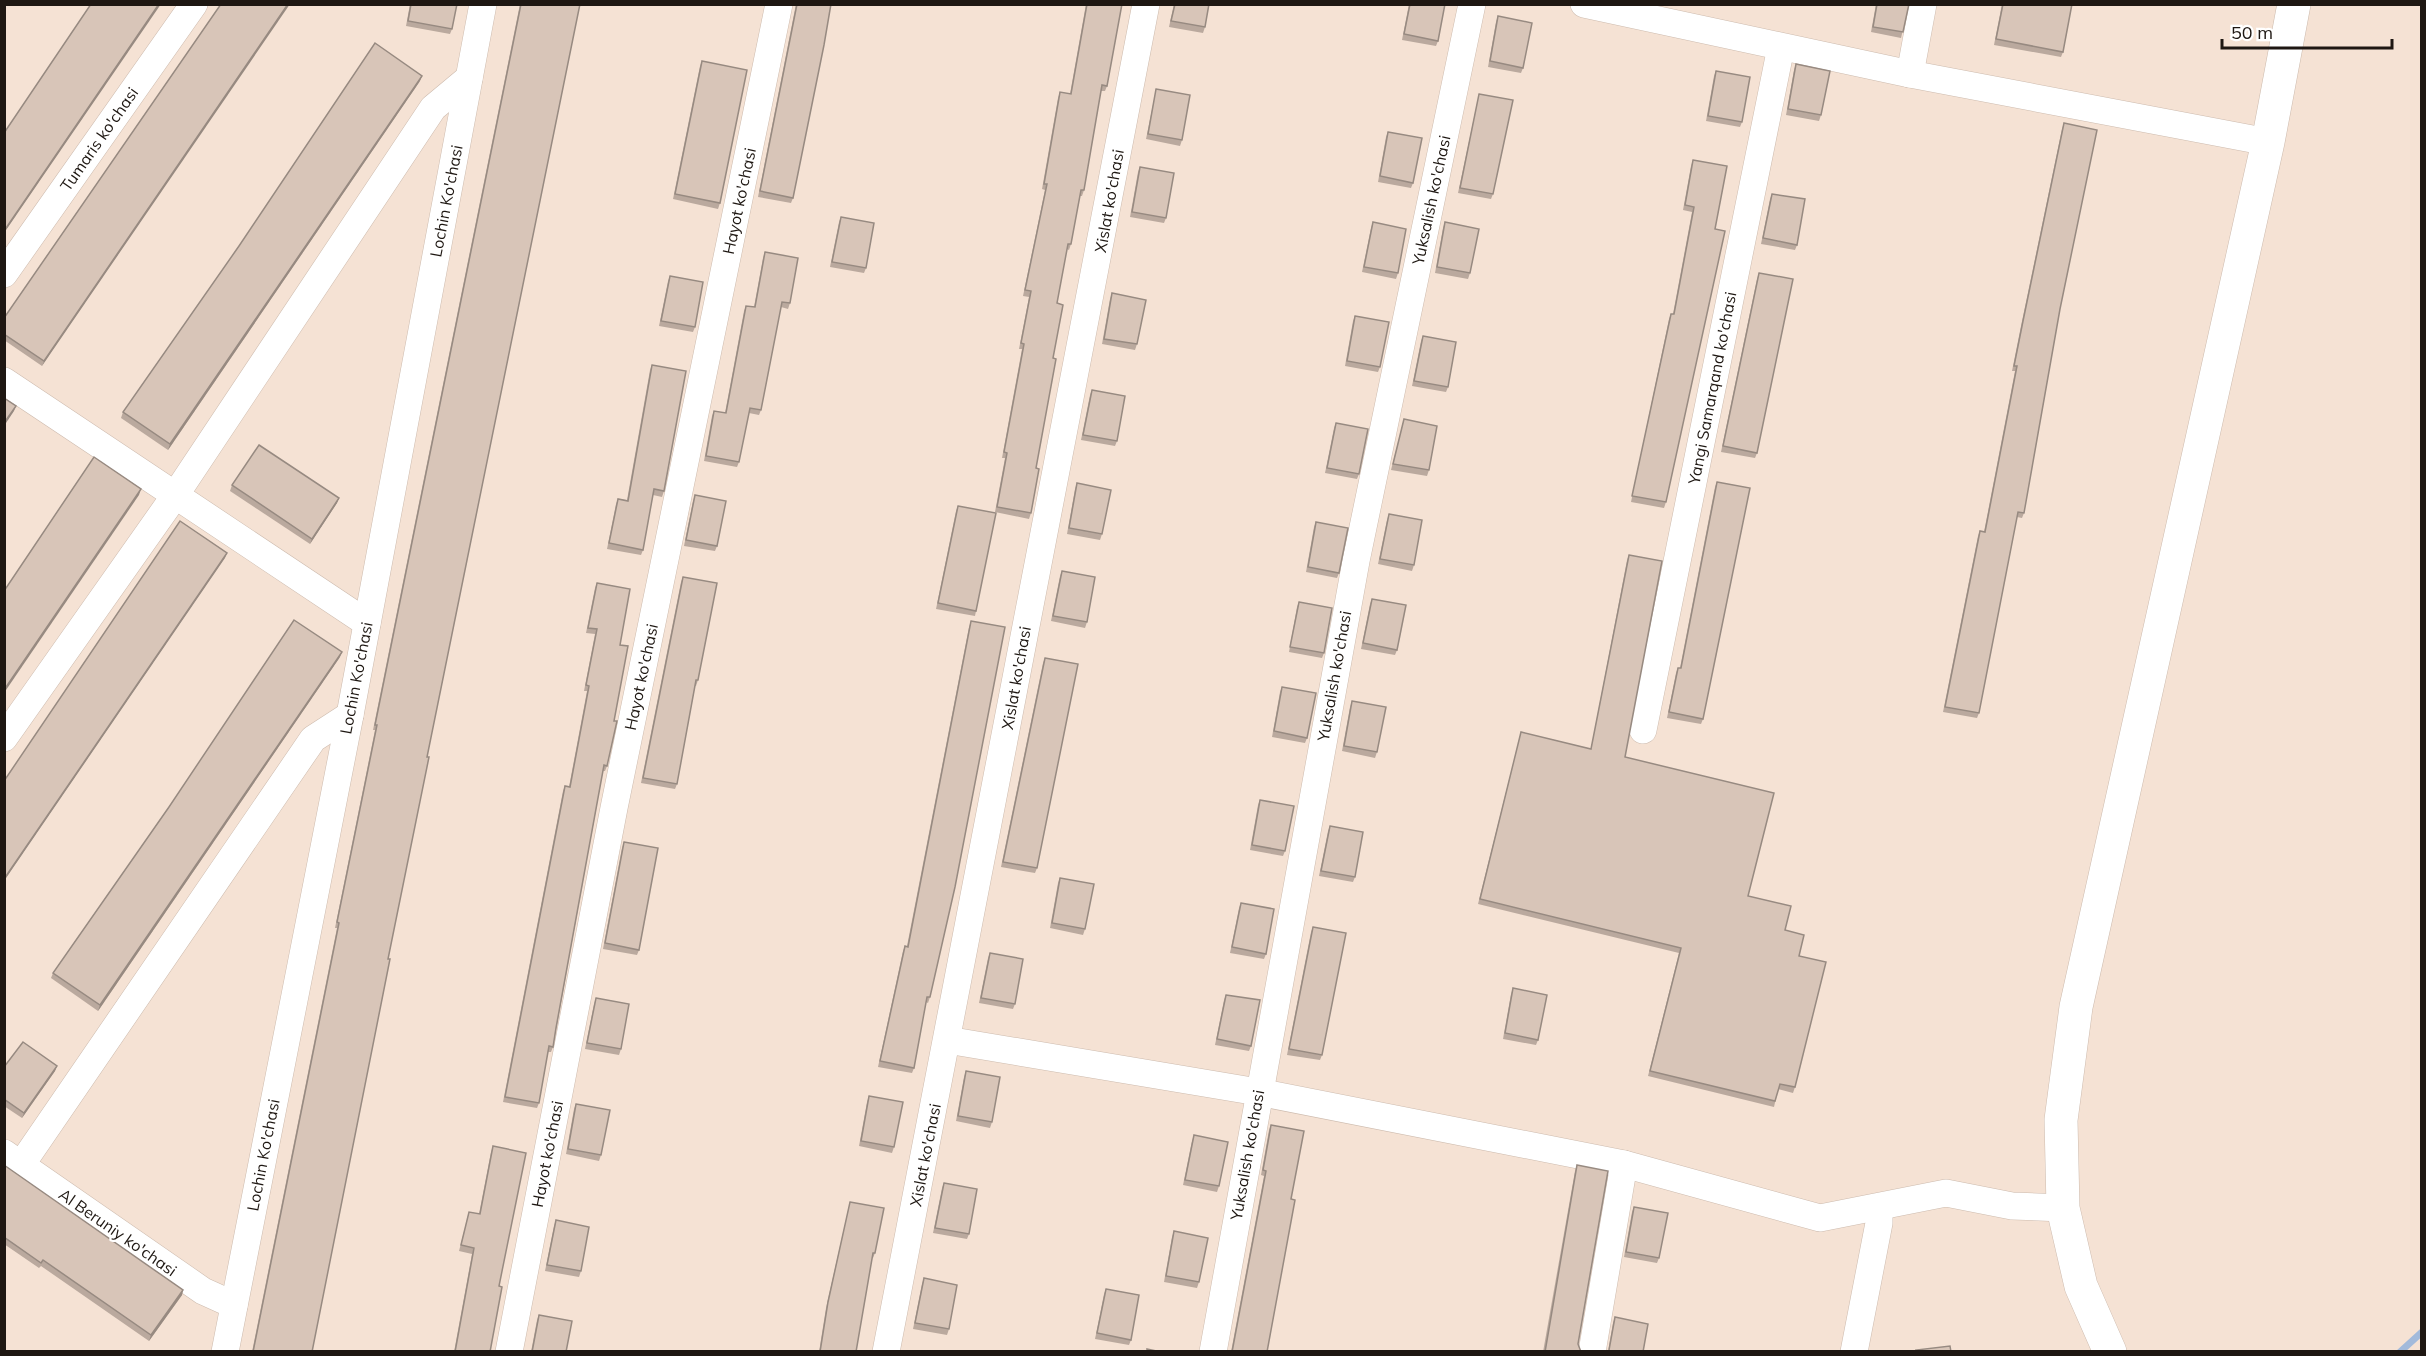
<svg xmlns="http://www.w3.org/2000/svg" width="2426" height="1356" font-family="Mulish,sans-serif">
<rect width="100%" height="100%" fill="#f5e2d4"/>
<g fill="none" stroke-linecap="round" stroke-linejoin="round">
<polyline stroke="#a2badb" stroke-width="7" points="2400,1352 2422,1332"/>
<defs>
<g id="street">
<polyline points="1584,4 1910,74 2268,142"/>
<polyline points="1910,74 1923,4"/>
<polyline points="4,274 194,4"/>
<polyline points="4,381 367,623"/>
<polyline points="1643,730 1781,47"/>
<polyline points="4,738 174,497 433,108 469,78"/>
<polyline points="947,1040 1258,1092 1624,1164 1820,1218 1946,1193 2012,1206 2063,1208"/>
<polyline points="4,1153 203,1291 234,1305"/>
<polyline points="21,1165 313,739 350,715"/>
<polyline points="225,1352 350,715 483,4"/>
<polyline points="509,1352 614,808 779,4"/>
<polyline points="886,1352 1146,4"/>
<polyline points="1213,1352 1356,561 1472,4"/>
<polyline points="1592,1352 1624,1164"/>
<polyline points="1854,1352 1879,1223 1879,1207"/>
</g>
<polyline id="primary" points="2110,1352 2081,1286 2063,1208 2061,1120 2076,1007 2268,142 2294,4"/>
</defs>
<use href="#street" stroke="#cdbbae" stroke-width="28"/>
<use href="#primary" stroke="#cdbbae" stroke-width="34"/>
<use href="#street" stroke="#fff" stroke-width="27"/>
<use href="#primary" stroke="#fff" stroke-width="33"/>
</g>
<g fill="#baa99e">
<polygon points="221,4 42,366 4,340 4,318"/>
<polygon points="410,4 457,4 452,29 450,34 406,26"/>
<polygon points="520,4 580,4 427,757 312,1352 252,1352 337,928 335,928 375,730 373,730"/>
<polygon points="796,4 831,4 793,198 791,203 758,197"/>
<polygon points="1086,4 1122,4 1107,86 1105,91 1101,91 1084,190 1082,196 1080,196 1071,244 1069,250 1067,249 1057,303 1053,358 1036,468 1031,513 1029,519 995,512 1005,458 1002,458 1022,349 1019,349 1029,297 1023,296 1045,190 1042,189 1058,98 1060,92 1070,94"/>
<polygon points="1174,4 1209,4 1205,27 1203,33 1169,27"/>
<polygon points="1409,4 1445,4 1438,41 1436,46 1402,40"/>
<polygon points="1876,4 1909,4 1901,38 1871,32"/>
<polygon points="2002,4 2072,4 2063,52 2061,57 1994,45"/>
<polygon points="1498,16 1523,68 1521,73 1488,67 1496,22"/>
<polygon points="702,61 720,203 718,209 673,199 700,66"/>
<polygon points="1796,64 1821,115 1819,121 1786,115 1794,70"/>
<polygon points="1716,71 1742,122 1740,127 1706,121 1714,76"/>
<polygon points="420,81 168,450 121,418 123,412"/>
<polygon points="1156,89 1182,140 1180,146 1146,139 1155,95"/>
<polygon points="1479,94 1493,194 1491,199 1458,193 1478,99"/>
<polygon points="2064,123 2060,309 2024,513 2022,518 2017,517 1979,713 1977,718 1943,712 1978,536 1980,531 1984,532 2015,371 2012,371 2021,326 2062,129"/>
<polygon points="1388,132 1413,183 1411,188 1378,182 1386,137"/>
<polygon points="1693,160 1715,229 1666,502 1664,508 1631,502 1669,319 1671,314 1673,314 1692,212 1683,210 1691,166"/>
<polygon points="1140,167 1166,218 1164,223 1130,217 1138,172"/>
<polygon points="1772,194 1797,245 1795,250 1761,244 1770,199"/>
<polygon points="841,217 866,268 864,273 830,267 839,222"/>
<polygon points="1373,222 1398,273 1396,279 1362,272 1371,228"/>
<polygon points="1445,222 1470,273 1468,279 1435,273 1443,228"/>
<polygon points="765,252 790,303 788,309 781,307 761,410 759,415 749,413 739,462 737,467 704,461 712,416 714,411 725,413 744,311 746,306 754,307 763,258"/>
<polygon points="1759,273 1757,453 1755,458 1721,452 1757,279"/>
<polygon points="670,276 695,327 693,332 659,326 668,281"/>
<polygon points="1112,293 1137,344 1135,350 1102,344 1110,299"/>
<polygon points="1355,316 1380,367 1378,372 1345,366 1353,321"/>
<polygon points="1423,336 1448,387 1446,392 1412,386 1421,341"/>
<polygon points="652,365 664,491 662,497 653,495 643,550 641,555 607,549 616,504 618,499 627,500 650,370"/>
<polygon points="1092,390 1117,441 1115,446 1081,440 1090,395"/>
<polygon points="1404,419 1429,470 1427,476 1391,470"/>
<polygon points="1336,423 1359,474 1357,479 1325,473 1334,428"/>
<polygon points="1717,482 1703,719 1701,724 1667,718 1676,673 1678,668 1680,668 1715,487"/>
<polygon points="1077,483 1102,534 1100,540 1067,534 1075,489"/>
<polygon points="232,485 339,498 337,503 310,544 230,491"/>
<polygon points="695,495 717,546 715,551 684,546 693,501"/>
<polygon points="958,506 976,611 975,616 936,609 956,511"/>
<polygon points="1389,514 1414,565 1412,571 1378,564 1387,520"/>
<polygon points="1316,522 1339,573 1337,578 1306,572 1314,527"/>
<polygon points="1629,555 1625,757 1748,896 1785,930 1799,956 1795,1087 1793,1093 1778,1089 1774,1107 1648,1076 1679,953 1478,904 1521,732 1591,749 1627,560"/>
<polygon points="1062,571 1087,622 1085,628 1051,621 1060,576"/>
<polygon points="683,577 698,680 696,686 695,686 677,784 675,789 641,783 681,582"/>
<polygon points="597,583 620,645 614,721 607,766 605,771 603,771 553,1047 551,1052 548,1052 539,1103 537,1108 503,1102 563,791 565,786 569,787 587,691 584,691 595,634 586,633 595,588"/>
<polygon points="1372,599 1397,650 1395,655 1361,649 1370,604"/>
<polygon points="1299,602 1324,653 1322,658 1289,652 1297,607"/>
<polygon points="971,621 930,997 928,1003 926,1002 914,1068 912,1073 878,1067 903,951 905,946 907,946 969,627"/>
<polygon points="340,657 98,1011 51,978 53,973 169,807"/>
<polygon points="1045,658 1037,868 1035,873 1001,867 1043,663"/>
<polygon points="1282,687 1307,738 1305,743 1272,737 1280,692"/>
<polygon points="1352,701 1377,752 1375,758 1342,751 1350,707"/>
<polygon points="1260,800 1285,851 1283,856 1250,850 1258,805"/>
<polygon points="1330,826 1355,877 1353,882 1319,876 1328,831"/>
<polygon points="624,842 639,950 637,955 603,949 622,848"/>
<polygon points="1060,878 1085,929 1083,935 1050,928 1058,883"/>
<polygon points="1241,903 1266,954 1264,959 1230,953 1239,908"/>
<polygon points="1313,927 1322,1055 1320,1060 1287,1055 1311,932"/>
<polygon points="990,953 1015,1004 1013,1009 979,1003 988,958"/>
<polygon points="1513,988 1538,1040 1536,1045 1503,1039 1511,994"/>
<polygon points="1226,995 1251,1046 1249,1051 1215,1045 1224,1000"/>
<polygon points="596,998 621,1049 619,1055 585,1049 594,1004"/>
<polygon points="57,1066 55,1071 22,1118 4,1106 4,1067"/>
<polygon points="966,1071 992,1122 990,1128 956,1121 964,1077"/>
<polygon points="869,1096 894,1147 892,1153 859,1146 867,1102"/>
<polygon points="576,1104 601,1155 599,1161 566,1154 574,1109"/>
<polygon points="1271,1125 1291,1199 1267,1352 1231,1352 1264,1176 1261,1175 1269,1130"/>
<polygon points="1194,1135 1219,1186 1217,1192 1183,1185 1192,1141"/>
<polygon points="493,1146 499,1286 490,1352 454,1352 472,1254 459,1251 469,1212 479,1214 491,1152"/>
<polygon points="4,1165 183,1290 182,1295 149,1341 41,1266 39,1268 4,1244"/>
<polygon points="1577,1165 1578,1344 1581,1352 1543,1352 1575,1171"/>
<polygon points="944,1183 969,1234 967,1239 933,1233 942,1188"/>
<polygon points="850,1202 875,1253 873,1258 872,1258 856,1352 819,1352 826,1308"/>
<polygon points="1634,1207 1659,1258 1657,1263 1624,1257 1632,1212"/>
<polygon points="556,1220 581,1271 579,1277 545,1271 554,1226"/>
<polygon points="1174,1231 1199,1282 1197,1288 1164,1282 1172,1237"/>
<polygon points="924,1278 949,1329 947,1335 913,1329 922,1284"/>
<polygon points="1106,1289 1131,1340 1129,1345 1095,1339 1104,1294"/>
<polygon points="539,1315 566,1352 531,1352 537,1320"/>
<polygon points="1615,1317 1643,1352 1608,1352 1613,1323"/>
</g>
<g fill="#978a81">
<polygon points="159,4 161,4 4,233 4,231"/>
<polygon points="288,4 290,4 42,366 44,361"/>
<polygon points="422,76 420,81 168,450 170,444"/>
<polygon points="16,406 14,411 4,426 4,423"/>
<polygon points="141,489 139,495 4,693 4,690"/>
<polygon points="339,498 337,503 310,544 312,539"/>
<polygon points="227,553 225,558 4,881 4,879"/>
<polygon points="342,652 340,657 98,1011 100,1005"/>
<polygon points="57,1066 55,1071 22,1118 24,1113"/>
<polygon points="183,1290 182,1295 149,1341 151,1335"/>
</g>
<g fill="#d8c5b8" stroke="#978a81" stroke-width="1.5">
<polygon points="91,4 159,4 4,231 4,133"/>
<polygon points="221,4 288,4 44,361 4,334 4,318"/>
<polygon points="411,4 457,4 452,29 408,21"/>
<polygon points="521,4 580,4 427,757 429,757 388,959 390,959 312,1352 253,1352 339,923 337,922 377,725 375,725"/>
<polygon points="797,4 831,4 824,45 793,198 760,191"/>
<polygon points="1087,4 1122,4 1107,86 1102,85 1084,190 1081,190 1071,244 1068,244 1057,303 1063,305 1053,358 1056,359 1036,468 1039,469 1031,513 997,507 1007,453 1004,452 1024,344 1021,343 1031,291 1025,290 1047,184 1044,184 1060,92 1071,94"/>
<polygon points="1175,4 1209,4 1205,27 1171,21"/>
<polygon points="1410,4 1445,4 1438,41 1404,34"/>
<polygon points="1877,4 1909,4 1903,32 1873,27"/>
<polygon points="2003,4 2072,4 2063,52 1996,39"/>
<polygon points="1498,16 1532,23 1523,68 1490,61"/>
<polygon points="375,43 422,76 170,444 123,412 239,246"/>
<polygon points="702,61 747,70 720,203 675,194"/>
<polygon points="1796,64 1830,71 1821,115 1788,109"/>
<polygon points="1716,71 1750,77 1742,122 1708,116"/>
<polygon points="1156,89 1190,95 1182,140 1148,134"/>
<polygon points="1479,94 1513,100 1493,194 1460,188"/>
<polygon points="2064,123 2097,130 2060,309 2024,513 2018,512 1979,713 1945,707 1980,531 1985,532 2017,366 2014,366 2023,321"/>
<polygon points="1388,132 1422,138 1413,183 1380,176"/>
<polygon points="1693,160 1727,166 1715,229 1725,231 1666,502 1632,496 1671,314 1674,314 1694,207 1685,205"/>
<polygon points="1140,167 1174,173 1166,218 1132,212"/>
<polygon points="1772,194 1805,199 1797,245 1763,238"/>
<polygon points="841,217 874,223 866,268 832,262"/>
<polygon points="1373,222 1406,229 1398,273 1364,267"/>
<polygon points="1445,222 1479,229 1470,273 1437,267"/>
<polygon points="765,252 798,258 790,303 782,302 761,410 750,408 739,462 706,456 714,411 726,413 746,306 755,307"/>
<polygon points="1759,273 1793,279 1757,453 1723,446"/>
<polygon points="670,276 703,282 695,327 661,321"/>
<polygon points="1112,293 1146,300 1137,344 1104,339"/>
<polygon points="1355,316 1389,322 1380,367 1347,361"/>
<polygon points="1423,336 1456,342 1448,387 1414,381"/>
<polygon points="652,365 686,371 664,491 654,489 643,550 609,543 618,499 628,501"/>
<polygon points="1092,390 1125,396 1117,441 1083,435"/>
<polygon points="4,398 16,406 4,423"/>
<polygon points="1404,419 1437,426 1429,470 1393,464"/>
<polygon points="1336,423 1368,429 1359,474 1327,468"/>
<polygon points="259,445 339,498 312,539 232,485"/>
<polygon points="94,457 141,489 4,690 4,591"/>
<polygon points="1717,482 1750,488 1703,719 1669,712 1678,668 1681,668"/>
<polygon points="1077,483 1111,490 1102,534 1069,528"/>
<polygon points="695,495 726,501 717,546 686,540"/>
<polygon points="958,506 996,513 976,611 938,603"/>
<polygon points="1389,514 1422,520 1414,565 1380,559"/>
<polygon points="180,521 227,553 4,879 4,781"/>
<polygon points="1316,522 1348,528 1339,573 1308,567"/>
<polygon points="1629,555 1662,561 1625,757 1774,793 1748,896 1791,906 1785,930 1804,935 1799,956 1826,962 1795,1087 1780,1084 1775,1101 1650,1071 1681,948 1480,899 1521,732 1591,749"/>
<polygon points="1062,571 1095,577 1087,622 1053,616"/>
<polygon points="683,577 717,583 698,680 696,680 677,784 643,778"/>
<polygon points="597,583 630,589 620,645 628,646 614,721 617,721 607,766 604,765 556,1028 553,1047 549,1046 539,1103 505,1097 565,786 570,787 589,686 586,685 597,629 588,628"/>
<polygon points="1372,599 1406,605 1397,650 1363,643"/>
<polygon points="1299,602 1332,608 1324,653 1290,647"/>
<polygon points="294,620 342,652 100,1005 53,973 169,807"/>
<polygon points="971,621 1005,627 955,887 930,997 927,997 914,1068 880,1061 905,946 908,947"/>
<polygon points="1045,658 1078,664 1037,868 1003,862"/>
<polygon points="1282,687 1316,693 1307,738 1274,731"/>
<polygon points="1352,701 1386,707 1377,752 1344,746"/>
<polygon points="1260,800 1294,806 1285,851 1252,845"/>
<polygon points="1330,826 1363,832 1355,877 1321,871"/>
<polygon points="624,842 658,848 639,950 605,943"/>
<polygon points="1060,878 1094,884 1085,929 1052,923"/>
<polygon points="1241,903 1274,909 1266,954 1232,947"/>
<polygon points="1313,927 1346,933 1322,1055 1289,1049"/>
<polygon points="990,953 1023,959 1015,1004 981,998"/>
<polygon points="1513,988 1547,995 1538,1040 1505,1033"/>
<polygon points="1226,995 1260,1000 1251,1046 1217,1039"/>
<polygon points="596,998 629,1004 621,1049 587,1043"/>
<polygon points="23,1042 57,1066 24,1113 4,1099 4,1067"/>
<polygon points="966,1071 1000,1077 992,1122 958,1116"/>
<polygon points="869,1096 903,1102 894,1147 861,1141"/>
<polygon points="576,1104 610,1110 601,1155 568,1149"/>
<polygon points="1271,1125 1304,1131 1291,1199 1295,1200 1267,1352 1232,1352 1266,1171 1263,1170"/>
<polygon points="1194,1135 1228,1142 1219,1186 1185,1180"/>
<polygon points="493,1146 526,1153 499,1286 502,1287 490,1352 455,1352 474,1248 461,1245 469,1212 480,1214"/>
<polygon points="4,1165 183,1290 151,1335 43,1260 41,1263 4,1237"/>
<polygon points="1577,1165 1608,1171 1578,1344 1581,1352 1545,1352"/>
<polygon points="944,1183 977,1189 969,1234 935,1228"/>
<polygon points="850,1202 884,1208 875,1253 873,1253 856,1352 820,1352 828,1302"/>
<polygon points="1634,1207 1668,1213 1659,1258 1626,1252"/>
<polygon points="556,1220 589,1227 581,1271 547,1265"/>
<polygon points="1174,1231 1208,1238 1199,1282 1166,1276"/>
<polygon points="924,1278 957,1285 949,1329 915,1323"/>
<polygon points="1106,1289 1139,1295 1131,1340 1097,1333"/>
<polygon points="539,1315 572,1321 566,1352 532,1352"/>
<polygon points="1615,1317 1648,1324 1643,1352 1608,1352 1609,1350"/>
<polygon points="1950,1346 1951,1352 1917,1352 1916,1350"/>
<polygon points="1147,1349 1161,1352 1147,1352"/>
</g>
<g text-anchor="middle" stroke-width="4.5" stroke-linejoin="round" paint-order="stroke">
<g font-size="16" fill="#1e1712" stroke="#fff">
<text transform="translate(99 139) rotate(-55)" y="6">Tumaris ko'chasi</text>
<text transform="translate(1431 200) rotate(-78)" y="6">Yuksalish ko'chasi</text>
<text transform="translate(446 201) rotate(-79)" y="6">Lochin Ko'chasi</text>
<text transform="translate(739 201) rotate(-78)" y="6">Hayot ko'chasi</text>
<text transform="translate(1109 201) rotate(-80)" y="6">Xislat ko'chasi</text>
<text transform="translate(1712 388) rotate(-79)" y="6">Yangi Samarqand ko'chasi</text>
<text transform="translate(1334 676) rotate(-80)" y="6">Yuksalish ko'chasi</text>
<text transform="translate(641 677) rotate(-78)" y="6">Hayot ko'chasi</text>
<text transform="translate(356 678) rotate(-79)" y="6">Lochin Ko'chasi</text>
<text transform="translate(1016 678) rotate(-80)" y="6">Xislat ko'chasi</text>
<text transform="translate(547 1154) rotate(-79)" y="6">Hayot ko'chasi</text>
<text transform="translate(263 1155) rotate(-79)" y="6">Lochin Ko'chasi</text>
<text transform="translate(925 1155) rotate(-79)" y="6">Xislat ko'chasi</text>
<text transform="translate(1247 1155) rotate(-80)" y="6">Yuksalish ko'chasi</text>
<text transform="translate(118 1232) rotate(35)" y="6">Al Beruniy ko'chasi</text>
</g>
</g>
<rect width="2426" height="1356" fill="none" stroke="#1e1712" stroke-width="12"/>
<path d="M2222 39v9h170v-9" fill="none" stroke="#1e1712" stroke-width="3"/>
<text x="2231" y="39" font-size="18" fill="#1e1712" stroke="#ffffff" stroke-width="4.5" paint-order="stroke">50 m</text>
</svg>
